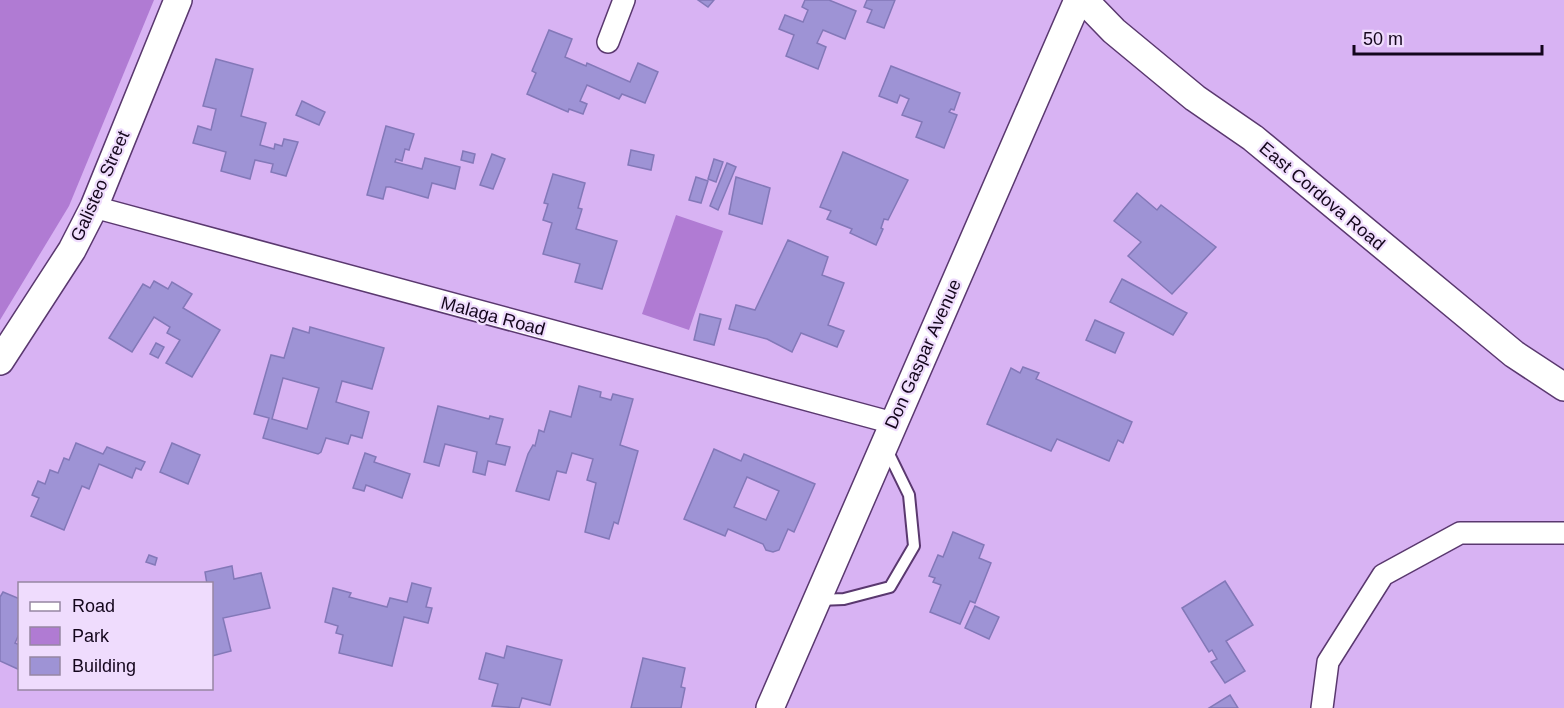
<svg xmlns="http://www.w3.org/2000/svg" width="1564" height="708" font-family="Helvetica,sans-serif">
<rect width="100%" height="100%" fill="#d8b3f3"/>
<g fill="#b07bd3">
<polygon points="0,0 154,0 69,206 0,320"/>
<polygon points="676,215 723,231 689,330 642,314"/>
</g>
<g fill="#9e93d5" stroke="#8378b8" stroke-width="1.5" fill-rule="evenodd">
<polygon points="698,0 714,0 708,7"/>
<polygon points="805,0 829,0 856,11 845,39 823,30 817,43 826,47 818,69 786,56 794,35 779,29 785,15 803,22 808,10 802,7"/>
<polygon points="867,0 895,0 884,28 867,22 872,10 864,7"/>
<polygon points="549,30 572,39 565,57 586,66 587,63 630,82 638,63 658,72 645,103 622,94 619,99 587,85 580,101 587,104 583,114 569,109 568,112 527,94 536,73 532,71"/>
<polygon points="216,59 253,69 241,116 266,123 260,145 274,149 275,144 282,146 284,139 298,142 286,176 271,172 273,164 255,160 250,179 221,171 226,152 193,143 198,126 211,130 216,109 203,106"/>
<polygon points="891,66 960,93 954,110 951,109 949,112 957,115 944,148 916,137 922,122 902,115 909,99 900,95 897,103 879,96"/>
<polygon points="302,101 325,112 319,125 296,115"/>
<polygon points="386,126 414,134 409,150 405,149 402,161 396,159 395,162 422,169 425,158 460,167 455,189 432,183 428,198 390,187 386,187 383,199 367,195"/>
<polygon points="631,150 654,155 651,170 628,165"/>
<polygon points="463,151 475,154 473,163 461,160"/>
<polygon points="843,152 908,180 888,220 884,219 881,228 883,229 876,245 850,233 852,229 827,219 831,211 820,207"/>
<polygon points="492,154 505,159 493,189 480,185"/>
<polygon points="714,159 723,162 716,182 708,179"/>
<polygon points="727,163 736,167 718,210 710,206"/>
<polygon points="553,174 585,183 578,208 582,209 576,229 617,241 602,289 575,282 580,264 543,254 552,223 543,220 548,204 544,203"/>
<polygon points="696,177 708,181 701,203 689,200"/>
<polygon points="736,177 770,188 762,224 729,214"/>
<polygon points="1137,193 1157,210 1161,205 1216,247 1172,294 1128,256 1141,242 1114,221"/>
<polygon points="788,240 828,257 822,275 844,283 828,325 844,331 837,347 801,333 792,352 767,339 729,329 736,305 755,310"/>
<polygon points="1122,279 1187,313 1173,335 1110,302"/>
<polygon points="154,281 168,289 172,282 192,294 183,308 220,330 192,377 166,363 180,340 167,333 170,327 154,317 132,352 109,338 143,284 150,288"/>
<polygon points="700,314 721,319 714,345 694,340"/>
<polygon points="1095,320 1124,333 1115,353 1086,340"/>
<path d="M 310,327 L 384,348 L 372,389 L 342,381 L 336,402 L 369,412 L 362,438 L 351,435 L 348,444 L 326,438 L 321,452 L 318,454 L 263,438 L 269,418 L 254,414 L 271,355 L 284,358 L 293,328 L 309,333 ZM 283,378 L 319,388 L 307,429 L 272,419 Z"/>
<polygon points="156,343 164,347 158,358 150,354"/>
<polygon points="1023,367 1039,373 1036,379 1132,422 1123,443 1118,440 1109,461 1057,439 1051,451 987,424 1011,368 1020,373"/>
<polygon points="579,386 601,392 600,397 611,400 613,394 633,399 620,445 638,451 618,524 614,522 609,539 585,532 596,483 587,480 593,459 572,453 566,473 557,471 549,500 516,491 528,454 533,445 535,446 539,430 544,432 550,411 571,417"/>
<polygon points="438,406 489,419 490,416 503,419 496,444 510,447 505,465 488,461 485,475 473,472 477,452 445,444 439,466 424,462"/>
<polygon points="76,443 103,454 107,447 145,462 141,470 136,468 132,478 99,464 89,489 82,486 64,530 31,516 39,498 32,495 38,481 45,484 50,470 58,473 64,458 69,460"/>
<polygon points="172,443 200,455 188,484 160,472"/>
<path d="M 714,449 L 741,461 L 744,454 L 815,484 L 794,532 L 788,529 L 779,550 L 773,552 L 766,550 L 763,544 L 728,529 L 725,536 L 684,519 ZM 747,477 L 779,491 L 766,520 L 734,507 Z"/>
<polygon points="365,453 376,457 374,462 410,474 402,498 366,485 364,491 353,488"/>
<polygon points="953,532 984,545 979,558 991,563 975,603 970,601 960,624 930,612 941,585 933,582 935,578 929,576 938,555 943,557"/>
<polygon points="149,555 157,558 155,565 146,562"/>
<polygon points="232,566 234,579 261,573 270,608 223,618 231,651 212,656 212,584 207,584 205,572"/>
<polygon points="1225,581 1253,625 1226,641 1245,671 1225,683 1211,662 1217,659 1212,650 1209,652 1182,608"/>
<polygon points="412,583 431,588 426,607 432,608 428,623 404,617 392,666 339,653 343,635 336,633 338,626 325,622 333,588 351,593 349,597 387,607 390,598 407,602"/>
<polygon points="3,592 20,599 20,632 15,643 20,645 20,670 0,661 0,597"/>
<polygon points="975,606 999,617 989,639 965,628"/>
<polygon points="507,646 562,660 550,705 522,698 519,708 492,706 498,684 479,679 486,653 504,658"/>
<polygon points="643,658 685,668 681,687 685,688 681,708 631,708"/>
<polygon points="1230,695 1238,708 1209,708"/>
</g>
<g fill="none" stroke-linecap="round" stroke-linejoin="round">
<defs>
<polyline id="service" points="819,600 844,599 890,587 914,546 909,495 887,450"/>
<g id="minor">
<polyline points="608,42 624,0"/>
<polyline points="94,207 893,423"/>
<polyline points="1322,708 1328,662 1383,575 1460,533 1564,533"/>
</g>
<g id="tertiary">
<polyline points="1084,0 1114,31 1195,98 1253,138 1514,354 1564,387"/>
<polyline points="0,361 72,250 94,207 178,0"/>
<polyline points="770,708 1078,0"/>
</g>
</defs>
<use href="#service" stroke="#5a386f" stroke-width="14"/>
<use href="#minor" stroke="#5a386f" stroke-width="24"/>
<use href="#tertiary" stroke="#5a386f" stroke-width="30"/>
<use href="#service" stroke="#fff" stroke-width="10"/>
<use href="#minor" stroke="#fff" stroke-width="21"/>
<use href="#tertiary" stroke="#fff" stroke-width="27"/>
</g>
<g text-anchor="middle" stroke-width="4.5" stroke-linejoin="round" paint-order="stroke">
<g font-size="18" fill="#14061c" stroke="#efdcfd">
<text transform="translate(100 186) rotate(-66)" y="6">Galisteo Street</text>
<text transform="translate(1322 196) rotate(40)" y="6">East Cordova Road</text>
<text transform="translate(493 316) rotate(15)" y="6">Malaga Road</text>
<text transform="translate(923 354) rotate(-66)" y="6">Don Gaspar Avenue</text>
</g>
</g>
<rect x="18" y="582" width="195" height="108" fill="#efdcfd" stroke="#9786a3" stroke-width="1.5"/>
<rect x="30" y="602" width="30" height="9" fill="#ffffff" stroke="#9786a3" stroke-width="1.5"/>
<text x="72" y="612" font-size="18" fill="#14061c">Road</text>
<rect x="30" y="627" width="30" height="18" fill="#b07bd3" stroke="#9786a3" stroke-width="1.5"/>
<text x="72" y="642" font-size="18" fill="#14061c">Park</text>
<rect x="30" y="657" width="30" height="18" fill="#9e93d5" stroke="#9786a3" stroke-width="1.5"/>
<text x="72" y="672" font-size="18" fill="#14061c">Building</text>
<path d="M1354 45v9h188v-9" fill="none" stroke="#14061c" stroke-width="3"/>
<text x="1363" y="45" font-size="18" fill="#14061c" stroke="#efdcfd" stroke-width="4.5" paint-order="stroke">50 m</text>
</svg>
